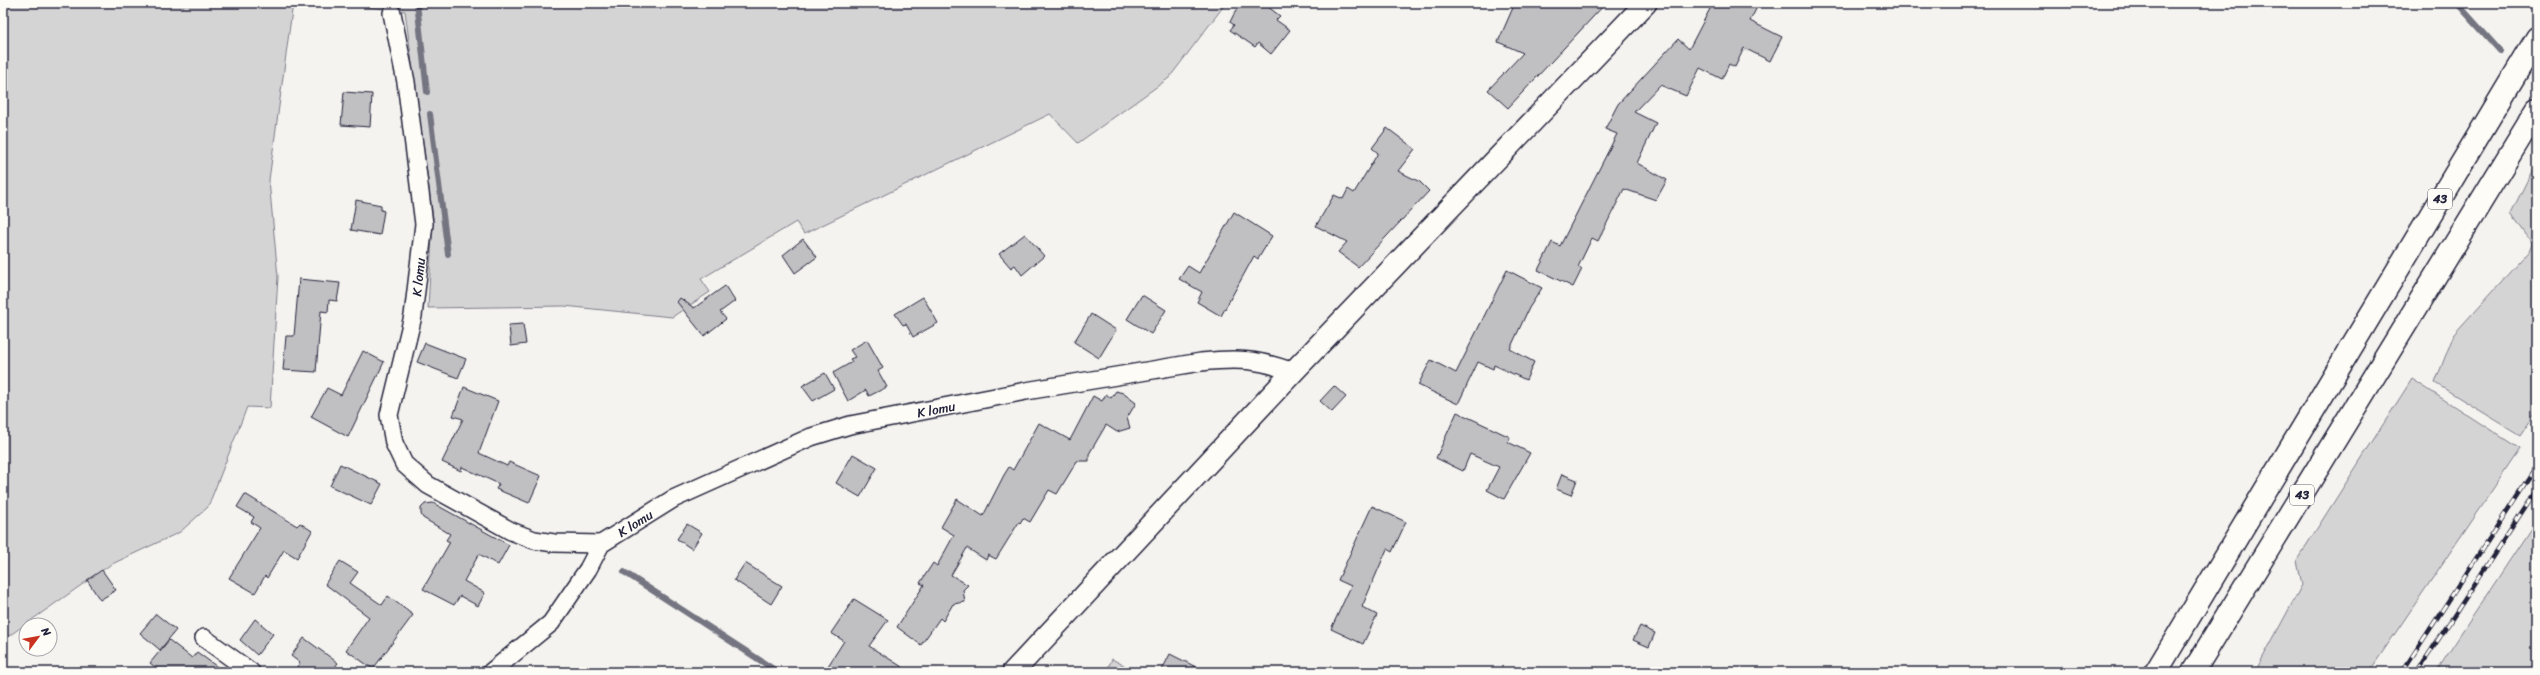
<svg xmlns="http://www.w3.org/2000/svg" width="2540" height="675" font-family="Sriracha,sans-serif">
<rect width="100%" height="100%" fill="#f4f3ef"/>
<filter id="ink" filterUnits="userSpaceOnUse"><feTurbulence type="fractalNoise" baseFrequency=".025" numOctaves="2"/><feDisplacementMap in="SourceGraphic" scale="8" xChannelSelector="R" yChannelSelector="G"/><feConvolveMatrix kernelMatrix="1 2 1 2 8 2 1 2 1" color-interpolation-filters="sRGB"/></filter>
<g filter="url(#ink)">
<g fill="#d5d4d5" stroke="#7c7b88">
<polygon points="3,3 293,3 269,180 278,277 270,408 247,407 208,507 180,532 110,565 3,640"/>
<polygon points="355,3 1226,3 1169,78 1078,143 1050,114 804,234 796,222 701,279 710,292 672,317 564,306 428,308 433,218 405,11 358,6"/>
<polygon points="2537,161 2537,410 2520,435 2435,383 2454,334 2529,251 2532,243 2511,213"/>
<polygon points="2412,379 2520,449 2369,672 2255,672 2302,585 2297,560"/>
<polygon points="2537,519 2537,672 2436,672"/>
<polygon points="1112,659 1136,672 1106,672"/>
</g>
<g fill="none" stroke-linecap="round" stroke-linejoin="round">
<g stroke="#757582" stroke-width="6">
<polyline points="417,3 427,92"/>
<polyline points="2457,3 2501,52"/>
<polyline points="430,114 448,254"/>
<polyline points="624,572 778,672"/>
</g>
</g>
<g fill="#c0bfc2" stroke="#22223b">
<polygon points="1242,3 1263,3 1280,16 1276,20 1290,30 1271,54 1258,43 1255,47 1230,30 1234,25 1230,22 1234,14"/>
<polygon points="1515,3 1606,3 1508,108 1488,90 1523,53 1498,42"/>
<polygon points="1713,3 1759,3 1750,21 1782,37 1770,61 1744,48 1735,67 1729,64 1722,79 1700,68 1686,96 1660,85 1634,112 1656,123 1637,163 1667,180 1656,200 1624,189 1598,241 1592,238 1578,267 1582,269 1573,287 1538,270 1552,242 1560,246 1617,134 1605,129 1618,104 1678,39 1689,49"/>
<polygon points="344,92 372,94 370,127 341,125"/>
<polygon points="1387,128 1415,149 1398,171 1420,182 1429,191 1358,267 1338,252 1347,242 1316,226 1334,195 1343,199 1348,189 1354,193 1378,153 1372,148"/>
<polygon points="356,200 381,205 381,210 384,211 380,235 351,230"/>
<polygon points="1234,212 1272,236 1258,259 1254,256 1221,316 1197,302 1202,292 1179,279 1188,266 1199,273"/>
<polygon points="1025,234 1044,256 1022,275 1015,265 1011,268 999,254"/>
<polygon points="803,239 817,257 795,273 783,255"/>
<polygon points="1507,270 1542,288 1529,308 1510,349 1534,362 1526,380 1494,365 1493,369 1478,362 1458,404 1418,385 1431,360 1456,373"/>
<polygon points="299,279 340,283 337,301 329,300 328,312 321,311 316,372 283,370 286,336 294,336"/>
<polygon points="725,286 735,301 720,312 726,319 704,336 677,302 680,298 694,308"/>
<polygon points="1142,295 1166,310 1151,334 1127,319"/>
<polygon points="923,297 938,323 913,337 906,324 903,325 895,314"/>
<polygon points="1091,314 1116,330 1099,358 1074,342"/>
<polygon points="523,324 526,344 511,346 509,325"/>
<polygon points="867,340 883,368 878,371 887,387 869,396 866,390 848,401 833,373 852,362 850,359 855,357 850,350"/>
<polygon points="425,343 466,359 458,378 417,362"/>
<polygon points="363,351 384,362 348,437 311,417 327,388 341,395"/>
<polygon points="825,373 834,389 813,401 802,386"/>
<polygon points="1334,386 1346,397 1332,412 1320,401"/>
<polygon points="464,387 498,401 479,453 507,466 509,462 541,476 529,503 496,489 499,484 462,467 461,471 442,462 463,419 453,416"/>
<polygon points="1116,391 1123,393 1136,403 1127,418 1130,428 1117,432 1106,425 1089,454 1089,461 1077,461 1057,494 1049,490 1030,522 1023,518 1020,523 1019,522 996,559 988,555 986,560 967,548 951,575 968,585 963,590 965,602 953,604 943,621 940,618 921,645 897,627 924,585 920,583 933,563 937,566 954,535 941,527 957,499 983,516 1004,475 1009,467 1013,470 1039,423 1070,440 1093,396 1102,401 1106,394 1111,398"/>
<polygon points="1457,412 1510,437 1508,442 1530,453 1504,499 1487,490 1499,467 1470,454 1463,471 1436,458"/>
<polygon points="853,454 877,468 860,497 836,483"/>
<polygon points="340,464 382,484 371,505 330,486"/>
<polygon points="1562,474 1577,480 1571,495 1556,489"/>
<polygon points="245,494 297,526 300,523 312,531 297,558 284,550 267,578 265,576 255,593 229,578 260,528 251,522 254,517 237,507"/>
<polygon points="433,503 509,545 498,565 479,554 464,581 485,593 478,606 460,596 454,605 423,589 450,542 446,540 450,534 423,518 421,514 421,508 425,504"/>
<polygon points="1372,506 1406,522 1392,552 1387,549 1362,607 1377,615 1363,644 1331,629 1351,586 1338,580"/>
<polygon points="687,524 702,533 692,549 677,539"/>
<polygon points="340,561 358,572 350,583 382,605 388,596 413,615 373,669 346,650 369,617 325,584"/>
<polygon points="745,563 782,586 771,604 734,580"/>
<polygon points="102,570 116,590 100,600 87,580"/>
<polygon points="854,599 888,620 869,646 910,672 837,672 828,666 844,641 831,633"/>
<polygon points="156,614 176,630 160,650 140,633"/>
<polygon points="255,619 273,634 257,655 240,640"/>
<polygon points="1640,626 1655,633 1649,647 1633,640"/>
<polygon points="304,638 338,663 331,672 293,672 300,663 291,656"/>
<polygon points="169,640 192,658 197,652 224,672 161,672 150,663"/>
<polygon points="1170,654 1206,672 1161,672"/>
</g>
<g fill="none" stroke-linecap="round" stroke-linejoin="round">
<defs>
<g id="minor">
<polyline points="392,13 406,82 424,224 413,316 389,415 394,443 404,464 428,485 511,531 534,540 554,543 601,544"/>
<polyline points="204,638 251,672"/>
<path d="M 491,672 L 551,623 L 588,569 L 601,544 L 673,499 L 811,437 L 850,425 L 1026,391 L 1201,362 C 1238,358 1258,359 1293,372"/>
</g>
<polyline id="tertiary" points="1013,672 1293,372 1646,3"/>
<g id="trunk">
<polyline points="2156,672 2537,38"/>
<polyline points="2193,672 2537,110"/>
</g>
</defs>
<use href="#minor" stroke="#22223b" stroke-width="20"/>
<use href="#tertiary" stroke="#22223b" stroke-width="24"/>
<use href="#trunk" stroke="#22223b" stroke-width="25"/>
<use href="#minor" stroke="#fdfcf7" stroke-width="17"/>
<use href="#tertiary" stroke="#fdfcf7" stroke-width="21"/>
<use href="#trunk" stroke="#fdfcf7" stroke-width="22"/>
<defs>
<g id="rail">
<polyline points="2402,672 2537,465"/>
<polyline points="2417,672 2537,489"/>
</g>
</defs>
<use href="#rail" stroke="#22223b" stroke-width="4.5"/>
<use href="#rail" stroke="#fdfcf7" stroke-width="3" stroke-dasharray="9" stroke-linecap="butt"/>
</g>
</g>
<g text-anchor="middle" stroke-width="3" stroke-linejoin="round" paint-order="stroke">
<g fill="#fdfcf7" stroke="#646373" stroke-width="1">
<rect x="2428" y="189" width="24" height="20" rx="3"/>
<rect x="2290" y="485" width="24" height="20" rx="3"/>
</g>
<g font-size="12" font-weight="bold" fill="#22223b">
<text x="2440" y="203">43</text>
<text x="2302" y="499">43</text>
</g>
<g font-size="13" fill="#22223b" stroke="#fdfcf7">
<text transform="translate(418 277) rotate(-84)" y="5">K lomu</text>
<text transform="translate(936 409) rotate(-11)" y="5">K lomu</text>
<text transform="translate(635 523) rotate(-32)" y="5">K lomu</text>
</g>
</g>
<rect width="2540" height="675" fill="none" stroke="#fdfcf7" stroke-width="16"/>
<rect x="8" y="8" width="2524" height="659" fill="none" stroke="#22223b" stroke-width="1.5" filter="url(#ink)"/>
<g transform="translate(38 637) rotate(58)"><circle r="19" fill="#fdfcf7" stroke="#a5a5ac"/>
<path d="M0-3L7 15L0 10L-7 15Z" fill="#c8321e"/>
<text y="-6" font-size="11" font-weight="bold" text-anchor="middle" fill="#22223b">N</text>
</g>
</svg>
